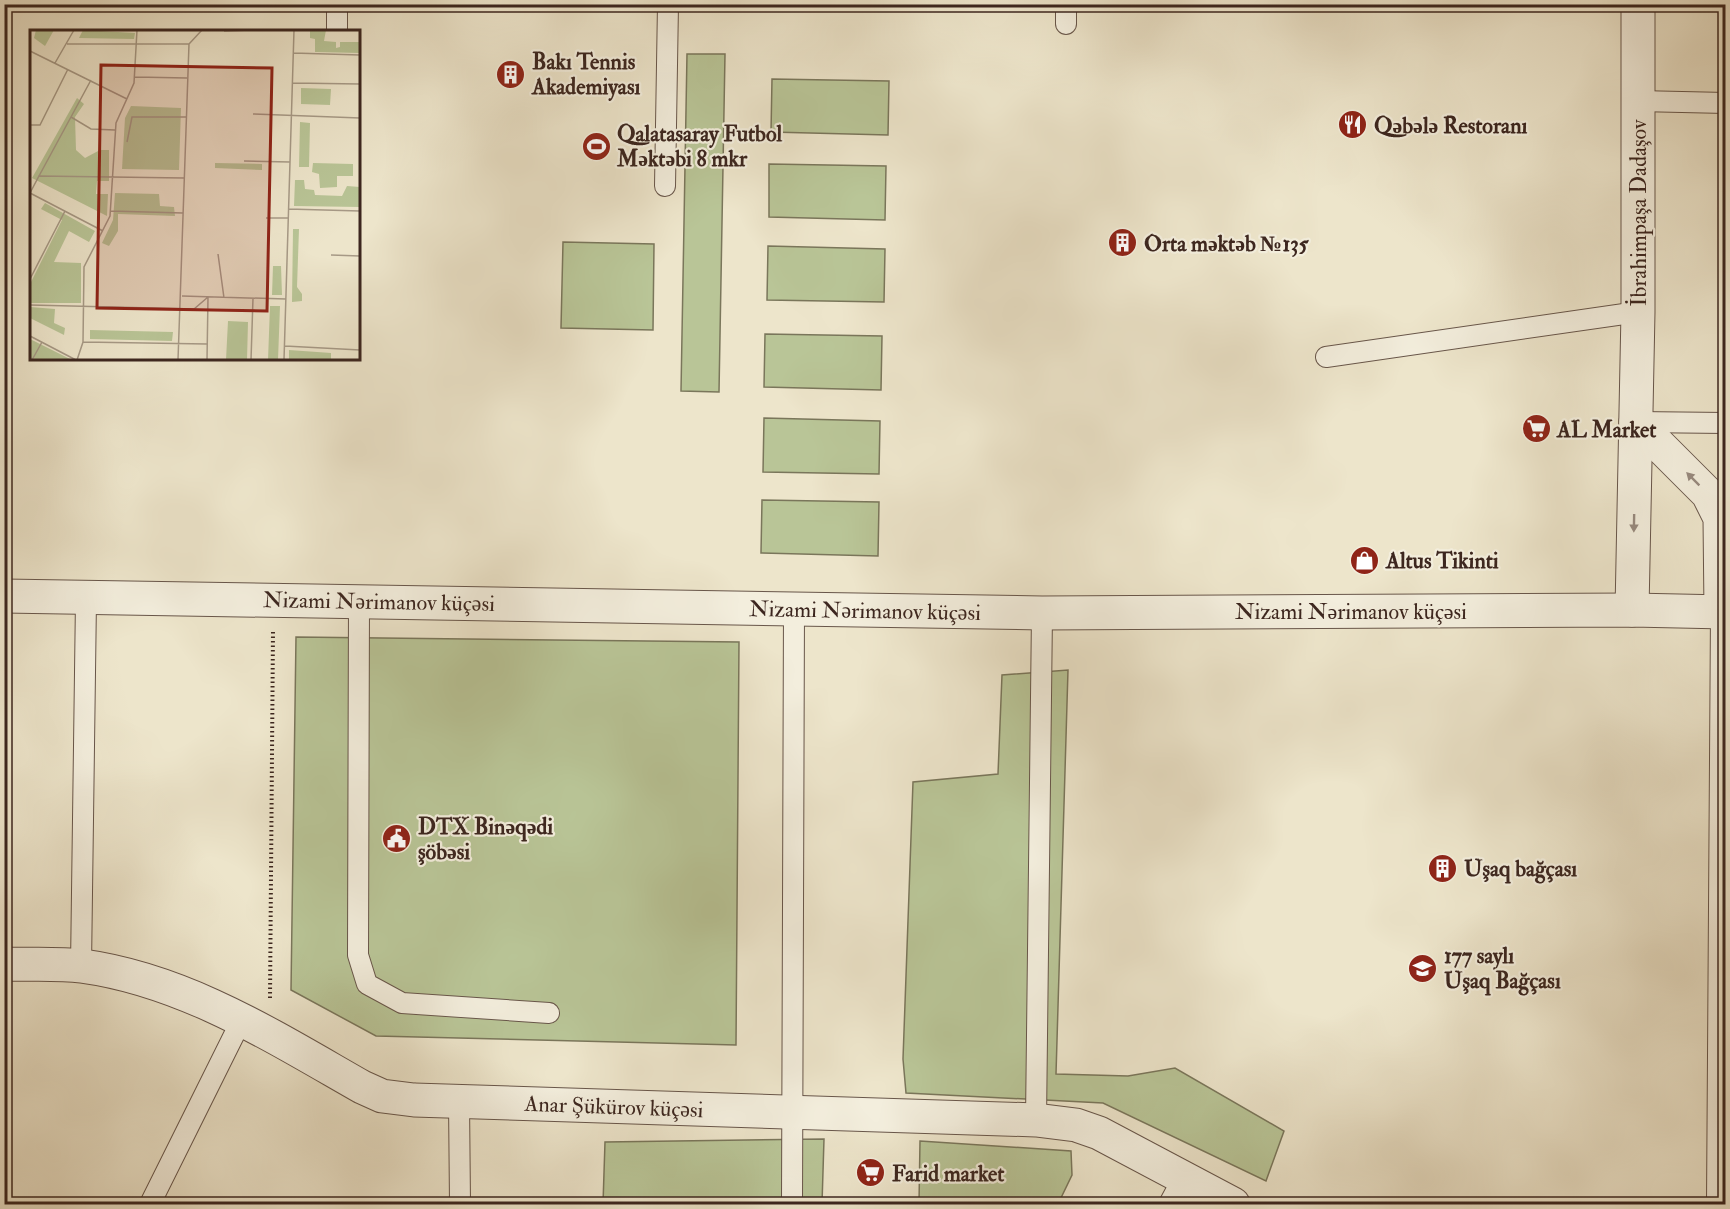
<svg xmlns="http://www.w3.org/2000/svg" width="1730" height="1209" font-family="'IM FELL Double Pica',serif">
<rect width="100%" height="100%" fill="#ede5cb"/>
<filter id="stains"><feTurbulence type="fractalNoise" baseFrequency=".00333" numOctaves="4"/><feColorMatrix values="0 0 0 0 .2 0 0 0 0 .09 0 0 0 0 .02 0 0 0 .5 -.17"/></filter>
<radialGradient id="worn" r=".72"><stop offset=".6" stop-color="#630" stop-opacity="0"/><stop offset="1" stop-color="#630" stop-opacity=".3"/></radialGradient>
<g fill="#b9c597" stroke="#7a765b" stroke-width="1.5">
<polygon points="687,54 725,54 719,392 681,391"/>
<polygon points="772,79 889,81 888,135 771,132"/>
<polygon points="769,164 886,166 885,220 769,217"/>
<polygon points="563,242 654,244 653,330 561,328"/>
<polygon points="768,246 885,249 884,302 767,300"/>
<polygon points="765,334 882,336 881,390 764,387"/>
<polygon points="764,418 880,421 879,474 763,472"/>
<polygon points="762,500 879,502 878,556 761,553"/>
<polygon points="296,637 739,642 736,1045 376,1036 291,990"/>
<polygon points="1068,670 1056,1074 1128,1076 1175,1068 1284,1131 1266,1181 1103,1103 906,1093 903,1059 913,782 998,774 1002,675"/>
<polygon points="824,1139 822,1204 603,1204 605,1142"/>
<polygon points="920,1141 1071,1151 1072,1175 1058,1204 919,1204"/>
</g>
<g fill="none" stroke-linecap="round" stroke-linejoin="round">
<defs>
<g id="service">
<polyline points="1066,24 1066,4"/>
<polyline points="337,32 337,4"/>
<polyline points="1638,101 1726,103"/>
<polyline points="665,186 668,4"/>
<polyline points="1326,357 1638,312"/>
<polyline points="1636,422 1726,423"/>
<polyline points="359,601 358,955 367,984 402,1003 549,1013"/>
<polyline points="81,966 86,599"/>
<polyline points="459,1101 460,1204"/>
<polyline points="1036,1120 1042,613"/>
<polyline points="150,1204 242,1019"/>
<polyline points="792,1204 794,608"/>
<polyline points="1169,1204 1183,1178"/>
<polyline points="1717,1204 1721,612"/>
</g>
<g id="minor">
<polyline points="1636,422 1708,494 1720,518 1721,612"/>
<polyline points="4,596 1042,613 1632,610 1726,612"/>
<polyline points="1632,610 1638,312 1638,4"/>
<path d="M 4,964 C 30,965 57,963 82,966 C 185,980 274,1037 362,1087 L 382,1096 L 414,1100 L 1036,1120 L 1076,1125 L 1099,1133 L 1233,1204"/>
</g>
</defs>
<use href="#service" stroke="#68564a" stroke-width="22"/>
<use href="#minor" stroke="#68564a" stroke-width="35"/>
<polyline stroke="#3c261f" stroke-width="4" stroke-dasharray="1.5 3" stroke-linecap="butt" points="270,998 273,631"/>
<use href="#service" stroke="#f3eedd" stroke-width="20"/>
<use href="#minor" stroke="#f3eedd" stroke-width="33"/>
</g>
<defs><path id="oneway-solid" d="M-6-.8H1V-3.2L6.5 0L1 3.2V.8H-6Z" transform="scale(1.5)"/></defs>
<g fill="#988a7e">
<use href="#oneway-solid" transform="translate(1693 479) rotate(-135)"/>
<use href="#oneway-solid" transform="translate(1634 523) rotate(91)"/>
</g>
<defs>
<symbol id="building-disc" viewBox="-11 -11 22 22"><circle r="9.5" fill="#8f2418" stroke="#f3eedd"/><path d="M-4-6H4V6H1V3H-1V6H-4ZM-2.5-4.3h1.7v1.8h-1.7ZM.8-4.3h1.7v1.8H.8ZM-2.5-1h1.7V.8h-1.7ZM.8-1h1.7V.8H.8Z" fill="#fff"/></symbol>
<symbol id="restaurant-disc" viewBox="-11 -11 22 22"><circle r="9.5" fill="#8f2418" stroke="#f3eedd"/><path d="M-5-6h1v4h1v-4h1v4h1v-4h1v5L-1.5 .5V6h-2V.5L-5-1ZM5-6V6H3V1.5H1.5Q1.5-4 5-6Z" fill="#fff"/></symbol>
<symbol id="stadium-disc" viewBox="-11 -11 22 22"><circle r="9.5" fill="#8f2418" stroke="#f3eedd"/><path d="M0-5a6.5 5 0 1 0 0 10a6.5 5 0 1 0 0-10ZM-3.5-1.8h7v3.6h-7Z" fill="#fff"/></symbol>
<symbol id="supermarket-disc" viewBox="-11 -11 22 22"><circle r="9.5" fill="#8f2418" stroke="#f3eedd"/><path d="M-6-5.5h2.5l.6 2H6L4.5 2H-2.5L-4.4-4H-6ZM-1.5 3.2a1.3 1.3 0 1 0 .1 0ZM3 3.2a1.3 1.3 0 1 0 .1 0Z" fill="#fff"/></symbol>
<symbol id="shop-disc" viewBox="-11 -11 22 22"><circle r="9.5" fill="#8f2418" stroke="#f3eedd"/><path d="M-5-2.5h2.3a2.7 3.5 0 0 1 5.4 0H5L5.5 6h-11ZM-1.5-2.5h3a1.5 2.3 0 0 0-3 0Z" fill="#fff"/></symbol>
<symbol id="civic-disc" viewBox="-11 -11 22 22"><circle r="9.5" fill="#8f2418" stroke="#f3eedd"/><path d="M-.6-6.5H3V-4.5H.6V-3L4-1V1h2V6H-6V1h2V-1L-.6-3ZM-1.2 2.5V6h2.4V2.5Z" fill="#fff"/></symbol>
<symbol id="school-disc" viewBox="-11 -11 22 22"><circle r="9.5" fill="#8f2418" stroke="#f3eedd"/><path d="M0-5L7-2L0 1L-7-2ZM-4 1L0 2.5L4 1V4Q0 6-4 4Z" fill="#fff"/></symbol>
</defs>
<g fill-rule="evenodd">
<use href="#building-disc" x="494" y="58" width="33" height="33"/>
<use href="#restaurant-disc" x="1336" y="108" width="33" height="33"/>
<use href="#stadium-disc" x="580" y="130" width="33" height="33"/>
<use href="#building-disc" x="1106" y="226" width="33" height="33"/>
<use href="#supermarket-disc" x="1520" y="412" width="33" height="33"/>
<use href="#shop-disc" x="1348" y="544" width="33" height="33"/>
<use href="#civic-disc" x="380" y="822" width="33" height="33"/>
<use href="#building-disc" x="1426" y="852" width="33" height="33"/>
<use href="#school-disc" x="1406" y="952" width="33" height="33"/>
<use href="#supermarket-disc" x="854" y="1156" width="33" height="33"/>
</g>
<g text-anchor="middle" stroke-width="4.5" stroke-linejoin="round" paint-order="stroke">
<g font-size="22" font-weight="bold" fill="#3c261f" stroke="#f3eedd" text-anchor="start">
<text x="532" y="69">Bakı Tennis<tspan x="532" dy="25">Akademiyası</tspan></text>
<text x="1374" y="133">Qəbələ Restoranı</text>
<text x="617" y="141">Qalatasaray Futbol<tspan x="617" dy="25">Məktəbi 8 mkr</tspan></text>
<text x="1144" y="251">Orta məktəb №135</text>
<text x="1557" y="437">AL Market</text>
<text x="1386" y="568">Altus Tikinti</text>
<text x="418" y="834">DTX Binəqədi<tspan x="418" dy="25">şöbəsi</tspan></text>
<text x="1464" y="876">Uşaq bağçası</text>
<text x="1444" y="963">177 saylı<tspan x="1444" dy="25">Uşaq Bağçası</tspan></text>
<text x="892" y="1181">Farid market</text>
</g>
<g font-size="22" fill="#3c261f" stroke="#f3eedd">
<text transform="translate(1638 213) rotate(-90)" y="8">İbrahimpaşa Dadaşov</text>
<text transform="translate(379 601) rotate(1)" y="8">Nizami Nərimanov küçəsi</text>
<text transform="translate(865 610) rotate(1)" y="8">Nizami Nərimanov küçəsi</text>
<text x="1351" y="619">Nizami Nərimanov küçəsi</text>
<text transform="translate(614 1106) rotate(2)" y="8">Anar Şükürov küçəsi</text>
</g>
</g>
<g transform="translate(30 30)">
<rect width="330" height="330" fill="#ede5cb"/>
<path d="M 6,0 L 24,0 L 15,16 L 4,8 ZM 53,0 L 105,3 L 104,9 L 49,8 ZM 280,0 L 296,0 L 294,11 L 306,12 L 306,18 L 310,17 L 310,12 L 330,12 L 330,23 L 285,22 L 285,9 L 280,8 ZM 271,58 L 301,59 L 300,75 L 271,74 ZM 47,68 L 54,74 L 45,87 L 46,120 L 55,128 L 70,120 L 79,120 L 79,151 L 67,151 L 66,164 L 78,164 L 77,186 L 2,148 ZM 101,76 L 151,78 L 149,140 L 92,139 L 95,88 ZM 270,92 L 280,93 L 279,137 L 269,137 ZM 185,133 L 232,134 L 232,140 L 185,138 ZM 283,133 L 323,134 L 323,146 L 307,146 L 307,157 L 290,158 L 289,144 L 282,142 ZM 265,150 L 274,150 L 275,159 L 284,160 L 285,165 L 312,166 L 317,156 L 330,157 L 330,177 L 264,176 ZM 85,163 L 129,164 L 130,176 L 144,177 L 145,186 L 88,184 L 88,201 L 79,216 L 72,213 L 83,190 ZM 15,173 L 65,201 L 59,212 L 39,201 L 24,232 L 51,233 L 51,273 L 0,273 L 0,254 L 32,190 L 11,179 ZM 263,199 L 269,199 L 267,257 L 272,264 L 272,271 L 262,272 ZM 243,236 L 251,236 L 252,265 L 242,265 ZM 240,276 L 250,276 L 248,330 L 238,330 ZM 0,277 L 25,279 L 24,293 L 35,298 L 34,305 L 0,288 ZM 198,291 L 218,292 L 217,330 L 196,330 ZM 60,300 L 143,302 L 142,311 L 60,309 ZM 0,309 L 42,330 L 0,330 ZM 259,320 L 301,323 L 301,330 L 259,330 Z" fill="#b9c597"/>
<path fill="none" stroke="#a69986" stroke-width="1.5" d="M 194,1 L 221,0M 37,14 L 159,14M 0,21 L 97,69M 263,23 L 330,25M 25,33 L 44,0M 105,47 L 157,48M 262,53 L 330,54M 223,84 L 330,88M 41,87 L 61,99 L 85,100M 0,95 L 10,95 L 38,39M 97,112 L 102,87 L 156,87M 214,131 L 260,132M 9,146 L 61,50M 0,163 L 9,146 L 154,148M 0,163 L 73,201M 258,179 L 330,181M 81,181 L 153,183M 236,188 L 258,188M 188,224 L 194,268M 301,225 L 330,226M 0,249 L 35,181M 152,266 L 256,269M 0,275 L 164,279 L 178,267M 0,306 L 46,330M 53,312 L 177,314M 255,316 L 330,320M 2,330 L 12,312M 47,330 L 53,312 L 54,237 L 80,186 L 86,93 L 104,53 L 107,0M 148,330 L 159,14 L 172,0M 177,330 L 178,267M 221,330 L 223,268M 254,330 L 264,0"/>
<path fill="#8f2418" fill-opacity="0.15" stroke="#8f2418" stroke-width="3" d="M 71,35 L 242,38 L 237,281 L 67,278 Z"/>
<rect width="330" height="330" fill="none" stroke="#3c261f" stroke-width="3"/>
</g>
<rect width="1730" height="1209" fill="none" stroke="#ede5cb" stroke-width="24"/>
<rect x="6" y="6" width="1718" height="1197" fill="none" stroke="#3c261f" stroke-width="3"/>
<rect x="12" y="12" width="1706" height="1185" fill="none" stroke="#3c261f" stroke-width="1.5"/>
<rect width="100%" height="100%" filter="url(#stains)"/>
<rect width="100%" height="100%" fill="url(#worn)"/>
</svg>
